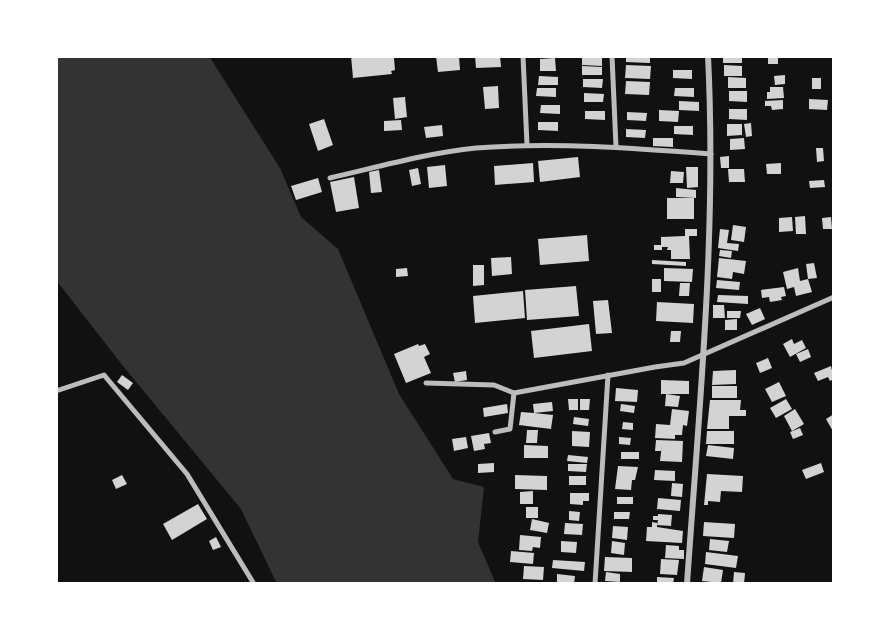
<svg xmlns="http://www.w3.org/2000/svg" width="890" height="640" font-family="'Varela Round',sans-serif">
<rect width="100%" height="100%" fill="#111"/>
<polygon fill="#333" points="56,56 209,56 280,168 301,217 338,249 399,394 453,479 484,487 478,542 496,584 277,584 241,509 123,366 56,280"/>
<g fill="#d3d3d3">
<polygon points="351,56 391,56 391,58 394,58 395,70 391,71 392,74 353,78"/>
<polygon points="436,56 459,56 460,70 438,72"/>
<polygon points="475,56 500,56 501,67 476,68"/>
<polygon points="626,56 650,56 650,63 626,62"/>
<rect x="723" y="56" width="19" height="7"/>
<rect x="768" y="56" width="10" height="8"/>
<polygon points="582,57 602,57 602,66 582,65"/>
<polygon points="555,58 556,71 540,71 540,59"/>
<polygon points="626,65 651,66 650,79 625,78"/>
<polygon points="724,65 742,66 742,76 724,76"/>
<polygon points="582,66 602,67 602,75 582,75"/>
<polygon points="673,70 692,70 692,79 673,78"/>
<polygon points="785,75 785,84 775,85 774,76"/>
<polygon points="539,76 558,77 558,85 538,85"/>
<polygon points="728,77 746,78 746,88 728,88"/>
<rect x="812" y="78" width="9" height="11"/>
<polygon points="583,79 603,79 602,88 583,87"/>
<polygon points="626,81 650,82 649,95 625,94"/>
<polygon points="498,86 499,108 485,109 483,87"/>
<polygon points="770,87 783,87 784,98 767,99 767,92 770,92"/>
<polygon points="537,88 556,88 556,97 536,96"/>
<polygon points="675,88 694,88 694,97 674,96"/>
<polygon points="729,91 747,91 747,102 729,101"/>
<polygon points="584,93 604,94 603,102 584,102"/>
<polygon points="405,97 407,117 395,119 393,98"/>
<polygon points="809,99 828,100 827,110 809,109"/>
<polygon points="783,100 783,109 772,110 771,106 765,106 765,101"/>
<polygon points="679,101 699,102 699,111 679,110"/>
<polygon points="541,105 560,105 560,114 540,113"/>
<polygon points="729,109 747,109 747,120 729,119"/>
<polygon points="659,110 679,111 678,122 659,121"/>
<polygon points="585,111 605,111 605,120 585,119"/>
<polygon points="627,112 647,113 646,121 627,120"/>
<polygon points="324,119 333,145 318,151 309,124"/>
<polygon points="401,120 402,130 384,131 384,121"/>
<polygon points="538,122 558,122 558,131 538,130"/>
<polygon points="751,123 752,136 746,137 744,124"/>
<polygon points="727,124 742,124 742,135 727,136"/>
<polygon points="442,125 443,136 426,138 424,127"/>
<polygon points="674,126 693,126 693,135 674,134"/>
<polygon points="626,129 646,130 645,138 626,137"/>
<polygon points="653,138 673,138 673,147 653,146"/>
<polygon points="744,138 745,149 730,150 730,139"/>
<polygon points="816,148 823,148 824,161 817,162"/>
<polygon points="729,156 729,168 721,168 720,157"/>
<polygon points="578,157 580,177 540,182 538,161"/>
<polygon points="533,163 534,182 495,185 494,166"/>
<polygon points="781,163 781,174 767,174 766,164"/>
<polygon points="445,165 447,186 429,188 427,167"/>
<polygon points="686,167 698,167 698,187 687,188"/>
<polygon points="418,168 421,184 412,186 409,170"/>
<polygon points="728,169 744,169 745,182 729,182"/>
<polygon points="379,170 382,192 371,193 369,172"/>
<polygon points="671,171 684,172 683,183 670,183"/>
<polygon points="354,177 359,208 336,212 330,182"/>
<polygon points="318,178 322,192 296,200 291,186"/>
<polygon points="824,180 825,187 810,188 809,181"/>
<polygon points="676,188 696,190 696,198 676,197"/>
<rect x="667" y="198" width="27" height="21"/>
<polygon points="805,216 806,234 796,234 795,217"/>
<polygon points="792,217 793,231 779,232 779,218"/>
<polygon points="831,217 832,229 823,229 822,218"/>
<polygon points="733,225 746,227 744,242 731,240"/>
<polygon points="685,229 697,229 697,236 689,236 690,259 671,259 671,250 667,250 668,247 662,247 662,250 654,250 654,245 661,245 661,237 685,236"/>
<polygon points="720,229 729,230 727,243 739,244 738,251 718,248"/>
<polygon points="587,235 589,261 540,265 538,239"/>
<polygon points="720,250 732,251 731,258 719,256"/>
<polygon points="511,257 512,274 492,276 491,258"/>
<polygon points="719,258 746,261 744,274 733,272 732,279 717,277"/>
<polygon points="652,260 686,262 686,266 652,264"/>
<polygon points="814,263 817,278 808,279 812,292 796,296 794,287 787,289 783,272 798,268 800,281 808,279 806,264"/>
<polygon points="473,265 484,265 484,285 473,286"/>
<polygon points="407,268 408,276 396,277 396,269"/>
<polygon points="664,268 693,269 692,282 664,281"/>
<rect x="652" y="279" width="9" height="13"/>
<polygon points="717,280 740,282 739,290 716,288"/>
<polygon points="680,283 690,283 689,296 679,296"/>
<polygon points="576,286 579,316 527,320 525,290"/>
<polygon points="784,287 786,296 781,297 782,300 770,302 769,297 762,298 761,290"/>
<polygon points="523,291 525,318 475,323 473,296"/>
<polygon points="718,295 748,296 748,304 717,302"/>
<polygon points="608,300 612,333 596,334 593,301"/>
<polygon points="657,302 694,304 693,323 656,321"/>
<polygon points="713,305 724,305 725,318 713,318"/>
<polygon points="760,308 765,319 752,325 746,314"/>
<polygon points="727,311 741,311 740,318 727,318"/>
<polygon points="737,319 737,330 725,330 725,320"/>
<polygon points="589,324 592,351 534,358 531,331"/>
<polygon points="671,331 681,331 680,342 670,342"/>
<polygon points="792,339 794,344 802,340 806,348 790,357 783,344"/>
<polygon points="418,344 419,346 425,344 430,354 424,357 431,373 406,383 394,354"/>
<polygon points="808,349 811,357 800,362 796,354"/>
<polygon points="768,358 772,368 760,373 756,363"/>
<polygon points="831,366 834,379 830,381 828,377 818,381 814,373"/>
<polygon points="736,370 736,384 712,385 713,371"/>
<polygon points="466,371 467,380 455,382 453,373"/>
<polygon points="122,375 133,383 128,390 117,382"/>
<polygon points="661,380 689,381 689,394 661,394"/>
<polygon points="779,382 786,396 772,402 765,389"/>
<rect x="712" y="386" width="25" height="12"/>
<polygon points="616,388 638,390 637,402 615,401"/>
<polygon points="666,394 680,396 678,407 665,406"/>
<polygon points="568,399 578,399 578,410 569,410"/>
<polygon points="580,399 590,399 589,410 580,410"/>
<polygon points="786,399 792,409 776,418 770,408"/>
<polygon points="710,400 741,400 740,410 746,410 746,416 729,416 729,429 707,429"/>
<polygon points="552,402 553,411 534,413 553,415 551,429 519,425 521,412 534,413 533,404"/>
<polygon points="507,404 508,413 484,417 483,408"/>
<polygon points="621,404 635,406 634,413 620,411"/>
<polygon points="672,409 689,411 687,426 683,425 682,435 675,435 675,439 655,438 656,424 670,425"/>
<polygon points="795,409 804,424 792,431 784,416"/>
<polygon points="834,414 834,433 826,419"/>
<polygon points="574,417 589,419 588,426 573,424"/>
<polygon points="623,422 633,423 633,430 622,429"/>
<polygon points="800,428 803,435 793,439 790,432"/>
<polygon points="527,430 538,430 537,443 526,443"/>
<polygon points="572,431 590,432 589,447 572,446"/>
<polygon points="707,431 734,431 734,444 706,444"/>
<polygon points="489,433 491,443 484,444 485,449 474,451 471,436"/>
<polygon points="466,437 468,448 454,451 452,439"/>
<polygon points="619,437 631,438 630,445 619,444"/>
<polygon points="656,440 683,441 682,462 660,461 662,444 661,451 655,451"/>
<polygon points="524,445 548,446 548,458 524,458"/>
<polygon points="708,445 734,448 733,459 706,456"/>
<rect x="621" y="452" width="18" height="7"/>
<polygon points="568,455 588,457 587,463 567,461"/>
<polygon points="494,463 494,472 478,473 478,464"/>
<polygon points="821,463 824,472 806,479 802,470"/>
<polygon points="568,464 587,464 586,472 568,471"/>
<polygon points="618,466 638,467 635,480 632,480 631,490 615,489"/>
<polygon points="655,470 675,471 675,481 654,480"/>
<polygon points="707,474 743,476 742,492 721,491 720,502 708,501 708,505 704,505"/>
<polygon points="122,475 127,484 116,489 112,480"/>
<polygon points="515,475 547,476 547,490 515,489"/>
<rect x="569" y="476" width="17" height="9"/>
<polygon points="672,483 683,484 682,497 671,496"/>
<polygon points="533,491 533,504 520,504 520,492"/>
<polygon points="570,493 589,493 589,501 583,501 583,505 570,504"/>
<rect x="617" y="497" width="16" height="7"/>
<polygon points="658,498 681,500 680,511 657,509"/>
<polygon points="198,504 207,519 172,540 163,524"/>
<rect x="526" y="507" width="12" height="11"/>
<polygon points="569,511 580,512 579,521 569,520"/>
<polygon points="614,512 630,512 629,519 614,519"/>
<polygon points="658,514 672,515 671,526 657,525 658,520 653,520 653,516 658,516"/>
<polygon points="532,519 549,523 547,533 530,530"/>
<polygon points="652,522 657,523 657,527 683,531 682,543 646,541 647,527 652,527"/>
<polygon points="704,522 735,524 734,538 703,536"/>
<polygon points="565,523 583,524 582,535 564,534"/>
<polygon points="613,526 628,527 627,540 612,538"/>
<polygon points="520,535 541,537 540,548 533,547 532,551 519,550"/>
<polygon points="216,537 221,547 213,550 209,541"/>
<polygon points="710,539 729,541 727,552 709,550"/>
<polygon points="561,541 577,542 576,553 561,552"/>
<polygon points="612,541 625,543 624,555 611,553"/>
<polygon points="666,545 679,546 679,550 684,550 684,559 665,558"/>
<polygon points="511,551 534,553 533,564 510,562"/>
<polygon points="706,552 738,556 736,568 705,564"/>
<polygon points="605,557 632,558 632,572 604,571"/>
<polygon points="661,559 679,560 677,575 660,574"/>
<polygon points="553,560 585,562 584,571 552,568"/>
<polygon points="524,566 544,567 543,580 523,579"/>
<polygon points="704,567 723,570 721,583 702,581"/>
<polygon points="606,572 620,574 620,582 605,581"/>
<polygon points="734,572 745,573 744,584 733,584"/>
<polygon points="557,574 575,576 574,584 557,584"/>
<polygon points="657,577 674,578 673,584 657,584"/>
</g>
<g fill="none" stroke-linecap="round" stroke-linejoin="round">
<g stroke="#bcbcbc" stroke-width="5">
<polyline points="523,56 527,145"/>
<polyline points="612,56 616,147"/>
<path d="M 330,178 C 378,167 427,153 476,148 C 554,142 633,148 711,154"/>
<polyline points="426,383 494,385 514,393 655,367 684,363 834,297"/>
<polyline points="56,391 104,375 187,474 254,584"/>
<polyline points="495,432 510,429 514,393"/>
<polyline points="595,584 608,375"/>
</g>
<path stroke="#bcbcbc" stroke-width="6" d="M 687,584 C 699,409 717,232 708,56"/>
</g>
<rect width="890" height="640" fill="none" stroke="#ffffff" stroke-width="116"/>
</svg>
